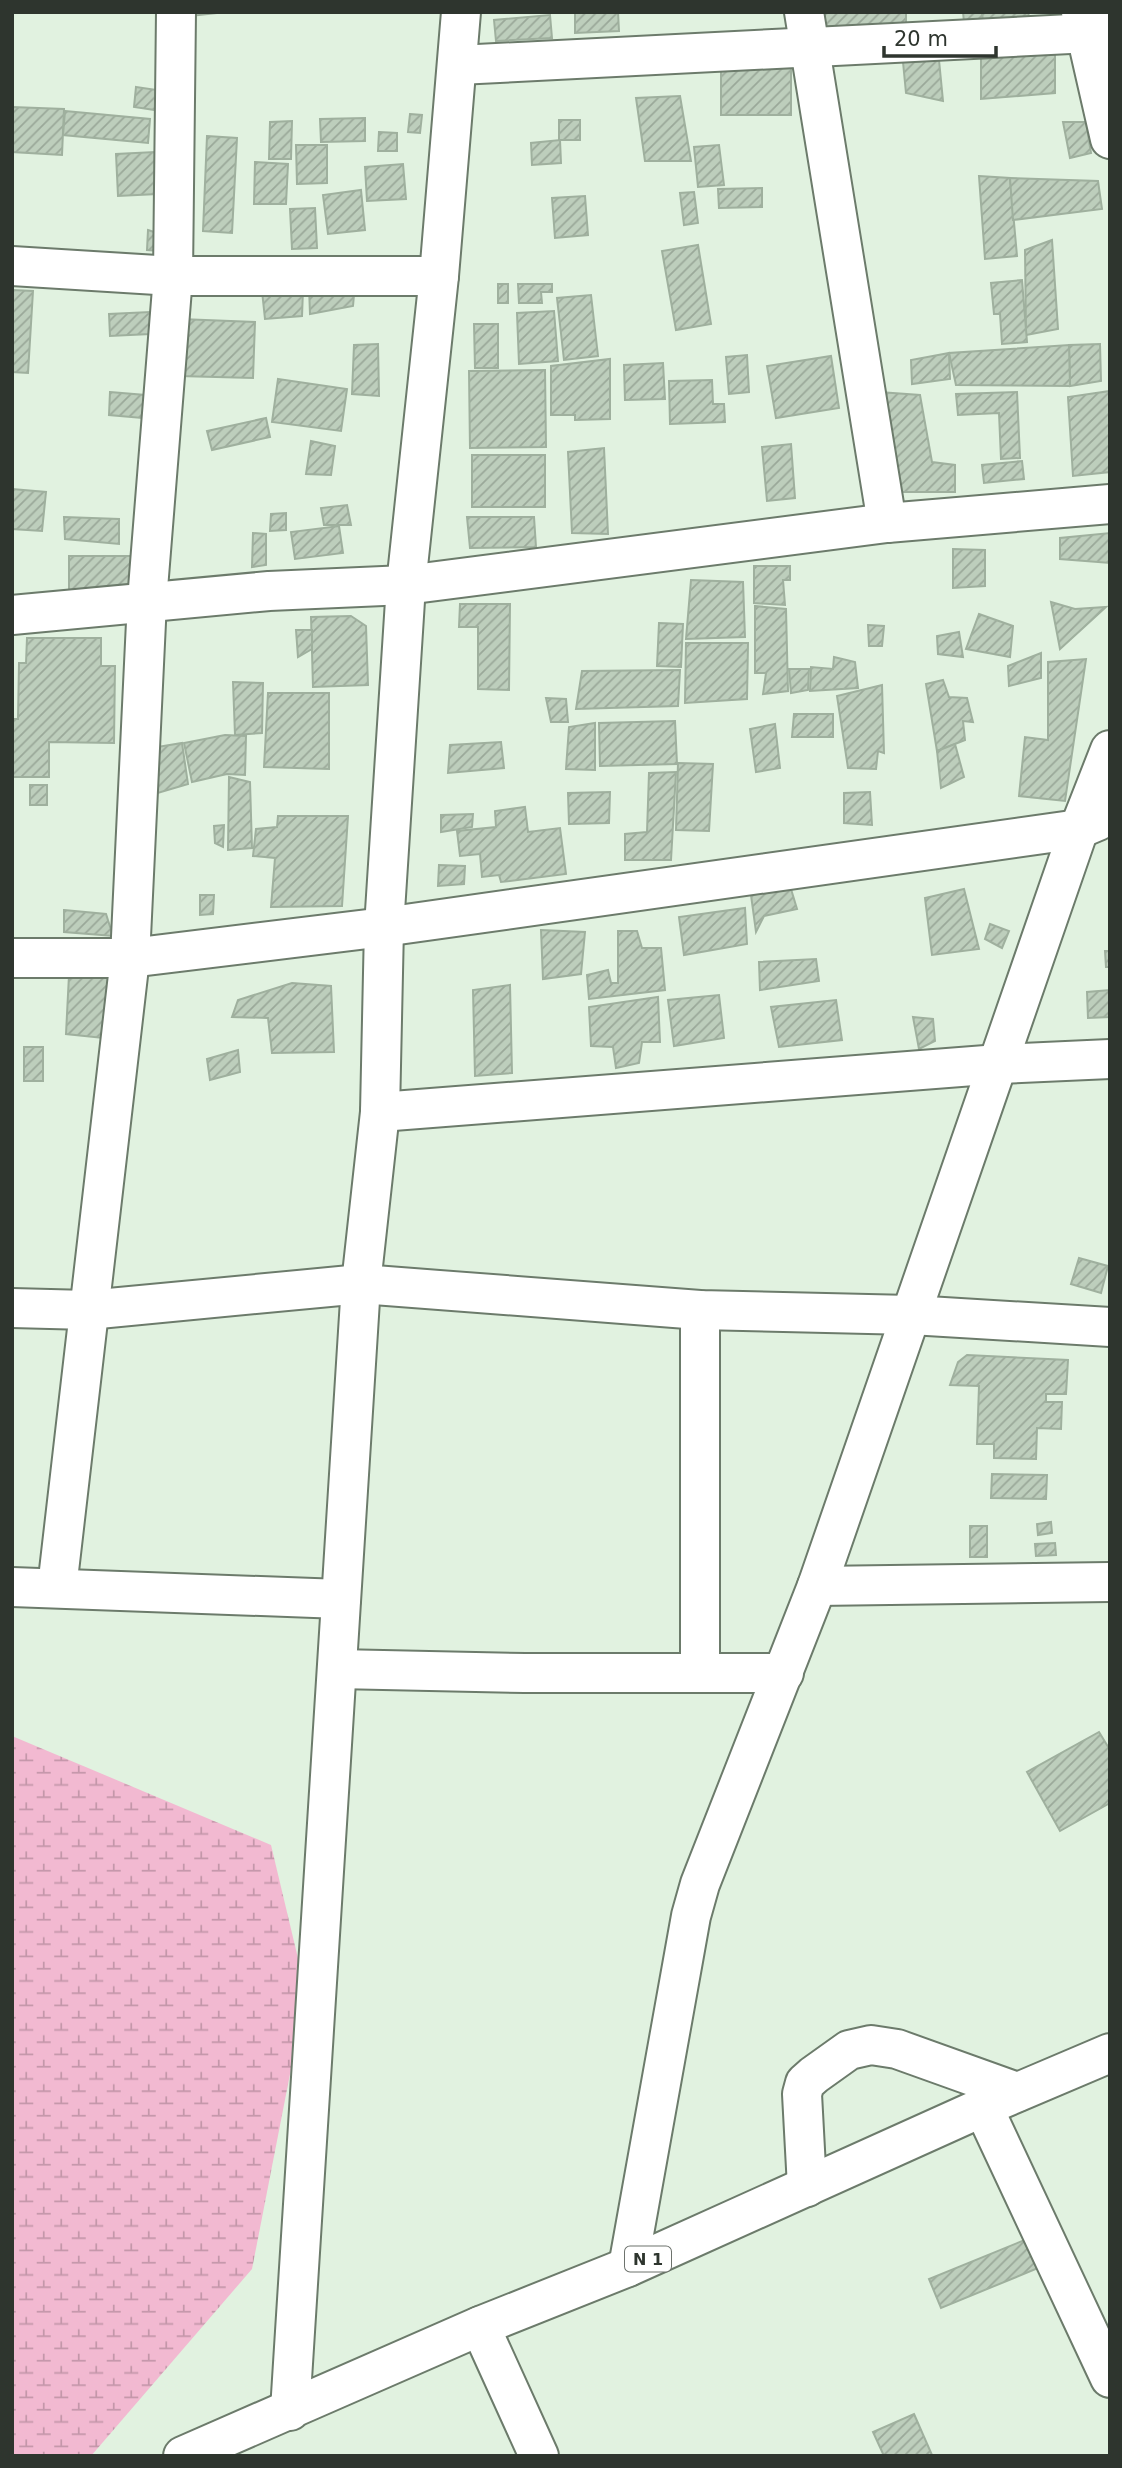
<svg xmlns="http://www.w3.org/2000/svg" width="1122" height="2468" font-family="'DejaVu Sans',sans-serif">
<defs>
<pattern id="wetland-marsh" width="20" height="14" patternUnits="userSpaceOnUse" patternTransform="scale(1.75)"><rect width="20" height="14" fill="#f2b9d1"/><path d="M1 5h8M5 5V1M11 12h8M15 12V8" fill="none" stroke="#c497aa"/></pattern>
<pattern id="building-hatch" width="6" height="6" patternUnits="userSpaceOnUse" patternTransform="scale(1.75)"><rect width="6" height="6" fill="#bdcebc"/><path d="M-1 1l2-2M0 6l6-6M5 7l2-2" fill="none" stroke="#9aa899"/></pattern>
</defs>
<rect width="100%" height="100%" fill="#e1f2e0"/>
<polygon fill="url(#wetland-marsh)" points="12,1736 271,1845 306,1992 252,2269 91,2456 12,2456"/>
<g fill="url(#building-hatch)" stroke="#9fb09e" stroke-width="2">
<polygon points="191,12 226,12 191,16"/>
<polygon points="575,12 618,12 619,31 575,33"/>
<polygon points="823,12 906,12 906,29 825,34"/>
<polygon points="963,12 982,12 983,22 964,22"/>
<polygon points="982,12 1028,12 1029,17 983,22"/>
<polygon points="550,15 552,38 496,41 494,20"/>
<polygon points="1055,48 1055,93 981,99 981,56"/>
<polygon points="939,60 943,101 906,93 903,62"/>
<rect x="721" y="65" width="70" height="50"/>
<polygon points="136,87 157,90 155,110 134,107"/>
<polygon points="680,96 691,161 645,161 636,98"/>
<polygon points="12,107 64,109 62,155 12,152"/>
<polygon points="65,111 150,119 148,143 63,135"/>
<polygon points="410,114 422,115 420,133 408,132"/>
<polygon points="365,118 365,141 321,142 320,119"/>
<rect x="559" y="120" width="21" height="20"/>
<polygon points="292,121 291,159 269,159 270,122"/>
<polygon points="1063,122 1086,122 1091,153 1070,158"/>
<polygon points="379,132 397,133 397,151 378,151"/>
<polygon points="207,136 237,138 232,233 203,231"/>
<polygon points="560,140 561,163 532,165 531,143"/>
<polygon points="296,145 327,145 327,183 297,184"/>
<polygon points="719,145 724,185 698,187 694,147"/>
<polygon points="155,152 157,194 118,196 116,154"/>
<polygon points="255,162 288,164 286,204 254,204"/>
<polygon points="403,164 406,199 367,201 365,167"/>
<polygon points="979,176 1010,178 1017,256 985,259"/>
<polygon points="1010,178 1098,181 1102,209 1013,220"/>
<polygon points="762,188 762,207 719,208 718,189"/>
<polygon points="361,190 365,230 328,234 323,195"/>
<polygon points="694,192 698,223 684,225 680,193"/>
<polygon points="585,196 588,235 555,238 552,198"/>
<polygon points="315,208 317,248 292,249 290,209"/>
<polygon points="148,230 160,234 160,251 147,250"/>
<polygon points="1052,240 1058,329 1026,335 1025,250"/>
<polygon points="698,245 711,324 676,330 662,251"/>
<polygon points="1022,280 1027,342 1002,344 1000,314 994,314 991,283"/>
<polygon points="355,284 353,306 310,314 309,287"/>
<rect x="498" y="284" width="10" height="19"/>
<polygon points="518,284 552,284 552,292 541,292 542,303 519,303"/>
<polygon points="12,290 33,291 28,373 12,372"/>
<polygon points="303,290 302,316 265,319 262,291"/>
<polygon points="591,295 598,356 564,360 557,298"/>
<polygon points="554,311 558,361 519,364 517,313"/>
<polygon points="150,312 150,334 110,336 109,314"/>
<polygon points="180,319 255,322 253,378 179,376"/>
<polygon points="474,324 498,324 498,368 475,368"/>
<polygon points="378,344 379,396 352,394 354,345"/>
<polygon points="1100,344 1101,381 1070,386 1069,345"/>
<polygon points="1069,345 1070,386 956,385 949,353"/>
<polygon points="949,353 950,379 912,384 911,360"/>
<polygon points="747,355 749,392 729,394 726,357"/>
<polygon points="831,356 839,408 776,418 767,366"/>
<polygon points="610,359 610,419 575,420 575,415 551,415 551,366"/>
<polygon points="663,363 665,399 625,400 624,365"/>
<polygon points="545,370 546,447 470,448 469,371"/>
<polygon points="278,379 347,389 341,431 272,422"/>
<polygon points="712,380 713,404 724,404 725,422 670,424 669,381"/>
<polygon points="1110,391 1110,472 1073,476 1068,397"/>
<polygon points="110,392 145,395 142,418 109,415"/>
<polygon points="879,392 920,395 932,462 955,465 955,492 897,492"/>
<polygon points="1017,392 1020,458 1001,459 999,413 958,415 956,394"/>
<polygon points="266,418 270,437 212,450 207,431"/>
<polygon points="311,441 335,446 331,475 306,474"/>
<polygon points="791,444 795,498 767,501 762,447"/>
<polygon points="604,448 608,534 572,533 568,452"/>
<rect x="472" y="455" width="73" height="52"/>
<polygon points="1022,461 1024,479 984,483 982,465"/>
<polygon points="12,489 46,492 42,531 12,529"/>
<polygon points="347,505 351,525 324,525 321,508"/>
<polygon points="286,513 286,530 270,531 271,514"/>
<polygon points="64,517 119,519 119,544 65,539"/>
<polygon points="467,517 534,517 536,547 470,548"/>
<polygon points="339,526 343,553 295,559 291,532"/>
<polygon points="253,533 266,534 266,565 252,567"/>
<polygon points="1110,533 1110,563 1060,559 1060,538"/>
<polygon points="953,549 985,550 985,586 953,588"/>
<rect x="69" y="556" width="64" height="35"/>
<polygon points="754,566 790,566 790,580 783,580 785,605 754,603"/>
<polygon points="691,580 743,582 745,637 686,639"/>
<polygon points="1051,602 1075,609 1106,607 1060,649"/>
<polygon points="460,604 510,604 509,690 478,689 478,627 459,627"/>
<polygon points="755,606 786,609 788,691 763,694 766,673 755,673"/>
<polygon points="979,614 1013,626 1010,657 966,649"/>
<polygon points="351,616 366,626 368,685 313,687 311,617"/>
<polygon points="659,623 683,624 681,667 657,666"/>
<polygon points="868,625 884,626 882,646 869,646"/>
<polygon points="296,630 312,630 312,649 298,657"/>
<polygon points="959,632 963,657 938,654 937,636"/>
<polygon points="27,638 101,638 101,666 115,666 114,743 49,742 49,777 12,777 12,719 18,719 19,663 26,663"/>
<polygon points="686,643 748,643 747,699 685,703"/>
<polygon points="1041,653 1041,678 1009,686 1008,666"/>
<polygon points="834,657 855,662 858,688 810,691 811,667 833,669"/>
<polygon points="1086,659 1065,801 1019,796 1025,737 1048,740 1048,662"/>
<polygon points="789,669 809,669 808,690 791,693"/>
<polygon points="680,670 678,706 576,709 582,671"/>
<polygon points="943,680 949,697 967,698 973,722 963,721 965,740 937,751 926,684"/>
<polygon points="233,682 263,683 262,733 235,735"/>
<polygon points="882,685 884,753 878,751 876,769 848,768 837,696"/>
<polygon points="268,693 329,693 329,769 264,767"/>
<polygon points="546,698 566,699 568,722 551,722"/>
<polygon points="794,714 833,714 833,737 792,737"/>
<polygon points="675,721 677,764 600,766 599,723"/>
<polygon points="595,723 595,770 566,769 569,727"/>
<polygon points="775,724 780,768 756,772 750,729"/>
<polygon points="225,735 246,736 245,775 227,774 192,782 184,743"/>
<polygon points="501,742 504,768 448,773 450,745"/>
<polygon points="182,743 188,784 151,795 151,748"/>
<polygon points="955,744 964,777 941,788 937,751"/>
<polygon points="678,763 713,764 709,831 676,830"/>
<polygon points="676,772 671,860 625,860 625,834 647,832 649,773"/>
<polygon points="229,777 250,782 252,848 228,850"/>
<rect x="30" y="785" width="17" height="20"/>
<polygon points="610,792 609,823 569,824 568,793"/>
<polygon points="870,792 872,825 844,823 844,793"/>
<polygon points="525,807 528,832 560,828 566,874 501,882 499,875 482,877 480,854 460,856 457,831 496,827 495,811"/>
<polygon points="473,814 472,827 441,832 441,815"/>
<polygon points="278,816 348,816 342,906 271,907 275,858 253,856 256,829 277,827"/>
<polygon points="224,825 223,847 215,843 214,826"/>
<polygon points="439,865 465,866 464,884 438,886"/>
<polygon points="791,889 797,909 764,916 756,932 751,895"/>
<polygon points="964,889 979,949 932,955 925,898"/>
<polygon points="200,895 214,895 213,914 200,915"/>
<polygon points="745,908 747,944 684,955 679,917"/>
<polygon points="64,910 106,914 113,936 64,932"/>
<polygon points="990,924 1009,931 1002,948 985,939"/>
<polygon points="541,930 585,932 581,974 543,979"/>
<polygon points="618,931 637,931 642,948 661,948 665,990 589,999 587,975 608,970 611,983 618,983"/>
<polygon points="1105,951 1110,951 1110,967 1106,967"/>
<polygon points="816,959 819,981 760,990 759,962"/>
<polygon points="69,975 109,975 103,1038 66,1034"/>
<polygon points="292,983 331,986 334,1052 272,1053 268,1018 232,1017 238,1000"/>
<polygon points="510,985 512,1073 475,1076 473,990"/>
<polygon points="1110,990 1110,1017 1088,1018 1087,992"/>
<polygon points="719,995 724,1038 674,1046 668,1000"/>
<polygon points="658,997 660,1042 642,1042 639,1063 616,1068 613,1047 591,1046 589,1007"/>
<polygon points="836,1000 842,1040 779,1047 771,1007"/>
<polygon points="913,1017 933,1019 935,1041 919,1049"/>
<rect x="24" y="1047" width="19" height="34"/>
<polygon points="238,1050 240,1072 210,1080 207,1059"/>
<polygon points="1079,1258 1108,1266 1101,1293 1071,1284"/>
<polygon points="967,1355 1068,1360 1066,1394 1046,1394 1046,1402 1062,1402 1061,1429 1037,1428 1036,1459 994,1458 994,1444 977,1444 979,1386 950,1385 958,1362"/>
<polygon points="992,1474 1047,1475 1046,1499 991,1498"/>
<polygon points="1051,1522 1052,1533 1038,1535 1037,1524"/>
<rect x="970" y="1526" width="17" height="31"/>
<polygon points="1055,1543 1056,1555 1036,1556 1035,1544"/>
<polygon points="1099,1732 1110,1750 1110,1803 1060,1831 1027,1772"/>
<polygon points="1032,2237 1043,2266 941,2308 929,2279"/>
<polygon points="914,2414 932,2455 884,2456 873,2432"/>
</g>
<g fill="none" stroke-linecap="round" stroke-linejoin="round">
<defs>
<g id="minor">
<polyline points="804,12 887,523"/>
<polyline points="1081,12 1110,139"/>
<polyline points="458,65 1110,32"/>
<polyline points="12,266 173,276 439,276"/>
<polyline points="12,615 269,591 406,585 887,523 1110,504"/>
<polyline points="12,958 130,958 384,927 1079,829 1098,821"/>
<polyline points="380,1112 999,1064 1110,1059"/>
<polyline points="12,1308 88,1310 361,1284 700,1310 911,1315 1110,1327"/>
<polyline points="817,1586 1110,1582"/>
<polyline points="12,1587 341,1599"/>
<polyline points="57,1588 130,958 147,601 173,276 176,12"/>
<polyline points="337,1669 525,1673 784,1673"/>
<polyline points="700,1673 700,1310"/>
<polyline points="983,2107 1110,2378"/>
<polyline points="807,2187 802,2094 805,2083 814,2075 849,2050 871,2045 897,2049 1017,2092"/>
<polyline points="628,2267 691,1916 700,1884 817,1586 1079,829 1110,750"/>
<polyline points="480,2326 539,2456"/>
<polyline points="290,2411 361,1284 380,1112 384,927 406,585 439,276 461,12"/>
</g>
<polyline id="highway" points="183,2456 480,2326 628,2267 983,2107 1110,2053"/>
</defs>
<use href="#minor" stroke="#6c7b6b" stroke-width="42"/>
<use href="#highway" stroke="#6c7b6b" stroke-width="42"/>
<use href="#minor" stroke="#fff" stroke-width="38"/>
<use href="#highway" stroke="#fff" stroke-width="38"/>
</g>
<g text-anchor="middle" stroke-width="5" stroke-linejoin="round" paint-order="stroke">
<rect fill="#fff" stroke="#6d726d" stroke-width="2" x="625" y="2246.5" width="46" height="25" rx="5"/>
<g font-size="16" font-weight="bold" fill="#2e352e">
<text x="648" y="2265">N 1</text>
</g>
</g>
<rect width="1122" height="2468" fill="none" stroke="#2e352e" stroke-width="28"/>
<path d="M884 46v10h112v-10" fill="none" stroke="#2e352e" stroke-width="3.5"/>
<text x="894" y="46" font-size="21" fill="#2e352e" stroke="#ffffff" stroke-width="5" paint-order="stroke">20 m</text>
</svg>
